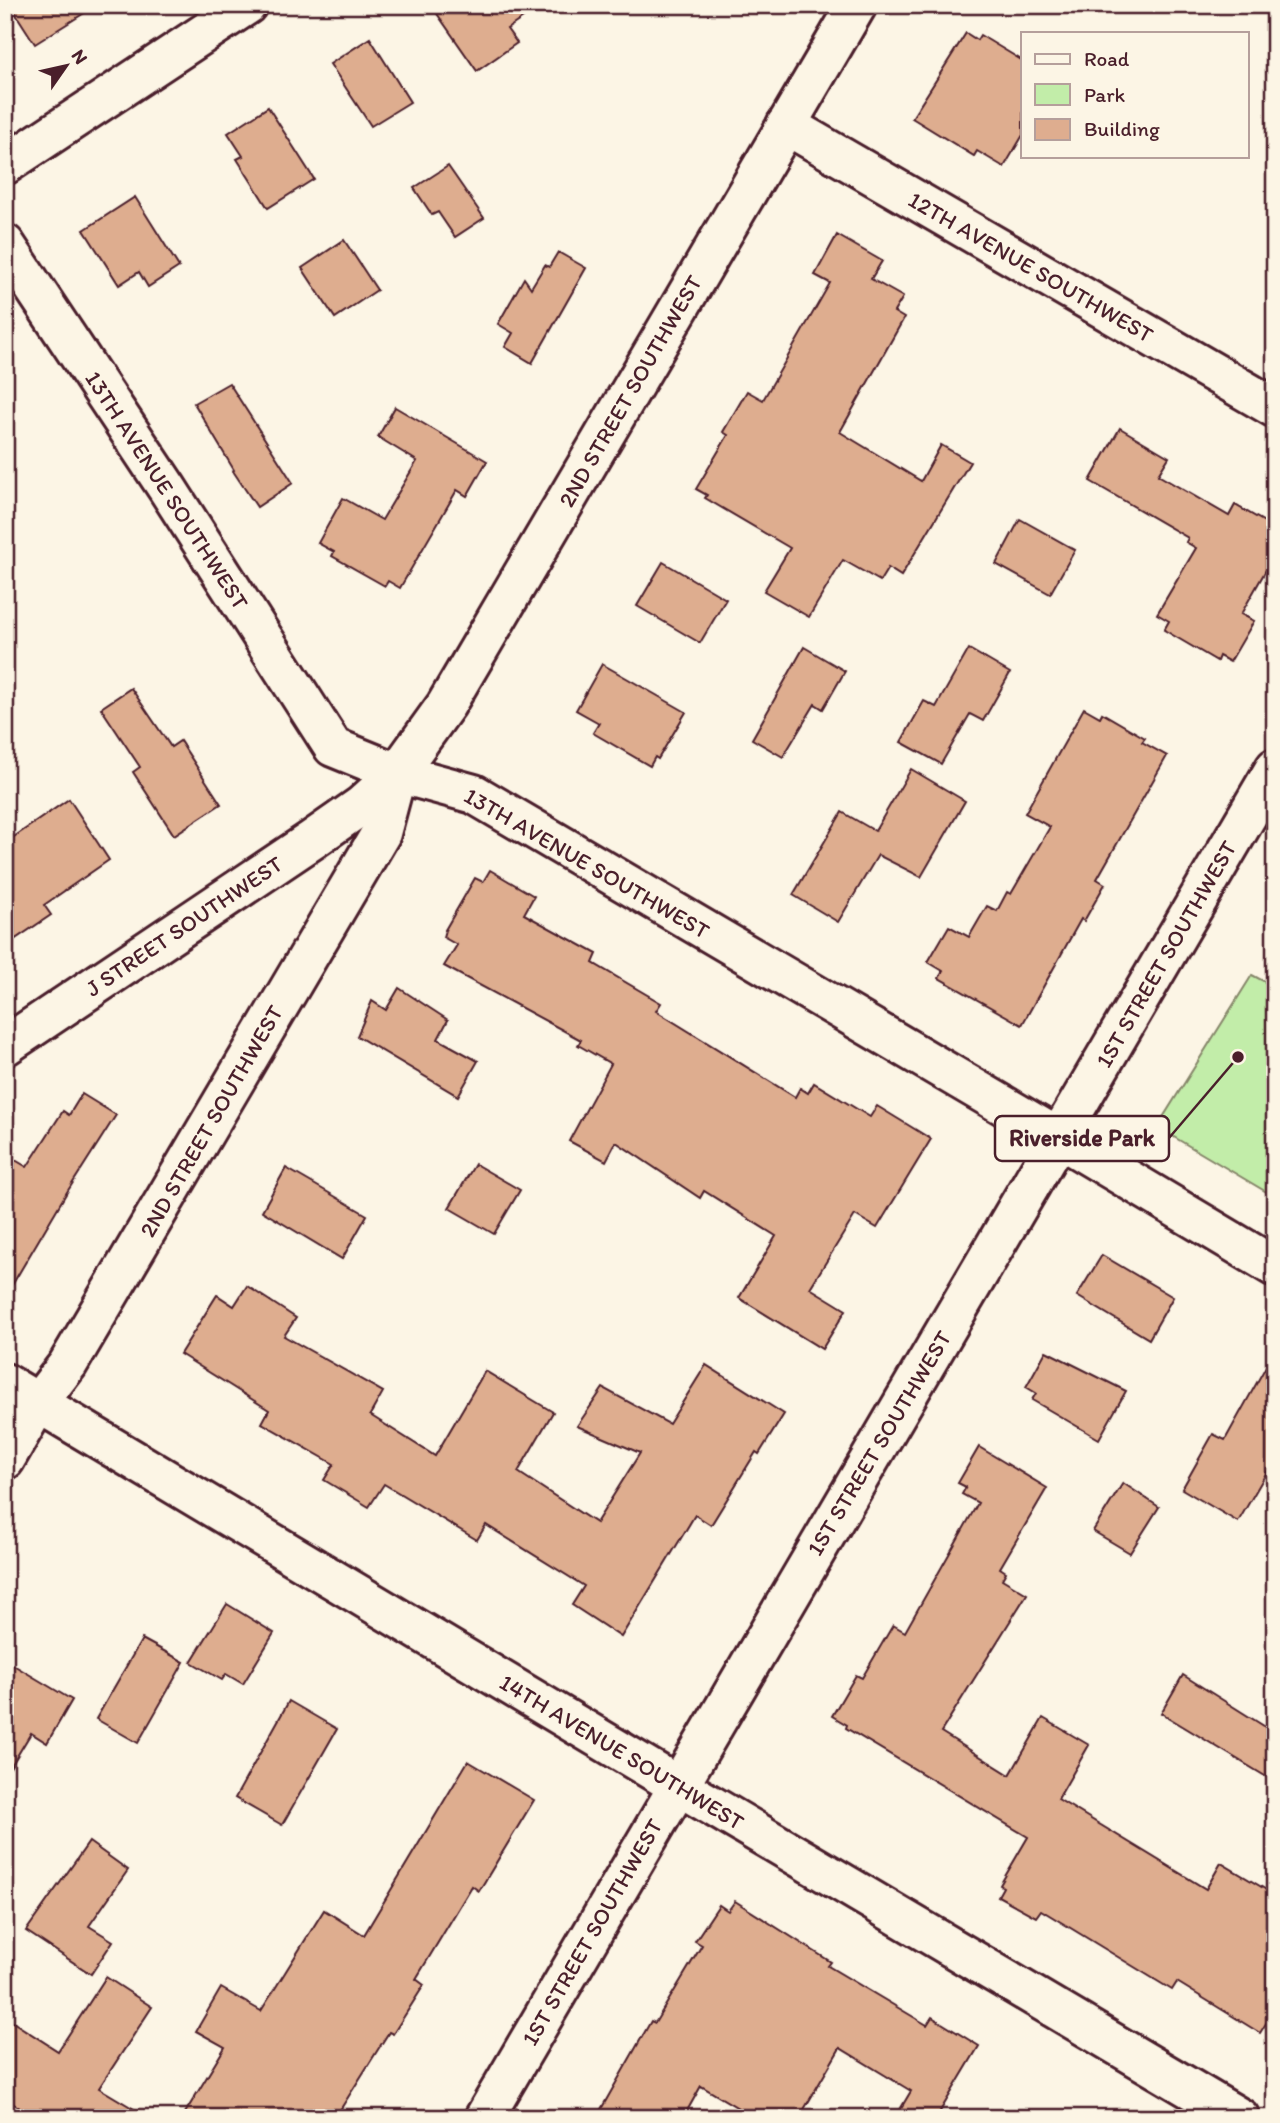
<svg xmlns="http://www.w3.org/2000/svg" width="1280" height="2123" font-family="Itim,sans-serif">
<rect width="100%" height="100%" fill="#fcf5e5"/>
<filter id="ink" filterUnits="userSpaceOnUse"><feTurbulence type="fractalNoise" baseFrequency=".0143" numOctaves="2"/><feDisplacementMap in="SourceGraphic" scale="14" xChannelSelector="R" yChannelSelector="G"/><feConvolveMatrix kernelMatrix="1 2 1 2 8 2 1 2 1" color-interpolation-filters="sRGB"/></filter>
<g filter="url(#ink)">
<polygon fill="#c2eda9" stroke="#86866a" stroke-width="2" points="1252,975 1275,987 1275,1197 1157,1127"/>
<g fill="#dead8f" stroke="#4a1f2b" stroke-width="2">
<polygon points="10,5 97,5 35,44"/>
<polygon points="431,5 542,5 507,29 517,43 477,71"/>
<polygon points="966,33 977,40 980,35 1023,61 1023,135 1004,167 977,151 974,156 912,118"/>
<polygon points="370,38 410,102 371,126 330,64"/>
<polygon points="268,107 314,179 268,208 237,159 243,156 228,133"/>
<polygon points="448,166 484,218 455,237 438,212 432,215 414,188"/>
<polygon points="135,197 179,267 148,287 139,272 119,285 84,230"/>
<polygon points="837,235 882,261 871,279 903,297 894,312 904,318 840,432 921,481 941,445 970,462 901,576 888,568 880,581 843,560 809,617 764,591 790,548 705,498 707,495 696,489 728,435 723,432 747,391 763,400 830,283 815,275"/>
<polygon points="344,240 377,290 335,318 302,268"/>
<polygon points="558,252 586,268 532,363 505,347 513,333 498,324 524,278 531,288 545,265 549,267"/>
<polygon points="229,383 293,483 257,507 233,471 234,470 194,403"/>
<polygon points="395,407 487,461 467,496 457,490 400,588 388,581 385,586 332,556 334,552 318,543 343,498 382,520 417,461 378,437"/>
<polygon points="1120,428 1169,457 1158,475 1229,516 1235,505 1275,528 1275,568 1266,570 1241,614 1254,621 1230,662 1219,656 1217,661 1164,630 1169,621 1157,614 1196,548 1186,542 1188,538 1090,481"/>
<polygon points="1020,519 1075,550 1050,594 996,564"/>
<polygon points="663,562 726,599 700,643 637,606"/>
<polygon points="804,647 845,671 823,709 815,704 783,757 752,739"/>
<polygon points="969,649 1010,673 983,721 970,714 941,764 901,742 924,701 936,707"/>
<polygon points="602,664 686,712 658,759 655,757 650,766 593,733 599,723 576,710"/>
<polygon points="131,688 171,747 180,741 221,804 174,835 133,772 140,767 101,708"/>
<polygon points="1084,708 1100,717 1102,713 1145,738 1142,742 1167,756 1097,879 1105,884 1084,921 1081,919 1022,1025 939,978 943,971 928,962 949,926 969,937 987,906 997,911 1007,892 1011,894 1050,827 1025,813"/>
<polygon points="911,769 965,801 921,877 878,855 838,922 793,895 842,812 875,831"/>
<polygon points="69,799 109,860 44,905 51,915 5,946 5,843"/>
<polygon points="490,870 534,896 524,914 597,954 593,963 661,1003 656,1011 795,1097 800,1088 808,1093 814,1083 870,1117 877,1106 931,1139 877,1228 855,1215 810,1288 846,1310 822,1349 739,1298 776,1236 704,1191 700,1198 616,1142 606,1161 569,1141 611,1064 578,1045 581,1040 444,966 457,945 443,937 445,930 475,878 483,882"/>
<polygon points="399,988 448,1020 438,1039 478,1061 458,1096 357,1036 372,1001 386,1010"/>
<polygon points="82,1094 116,1115 67,1192 5,1297 5,1154 27,1167 63,1111 69,1115"/>
<polygon points="475,1164 520,1190 494,1234 449,1208"/>
<polygon points="286,1168 367,1215 342,1259 262,1211"/>
<polygon points="1102,1255 1173,1297 1149,1339 1077,1296"/>
<polygon points="247,1286 296,1318 284,1336 383,1392 370,1415 435,1456 485,1371 553,1412 518,1472 596,1523 640,1453 577,1426 603,1388 669,1424 706,1365 784,1414 759,1454 756,1452 711,1525 695,1515 621,1637 572,1605 584,1586 486,1525 477,1540 384,1484 369,1507 324,1480 334,1464 262,1423 269,1410 180,1354 217,1295 234,1306"/>
<polygon points="1275,1350 1275,1458 1238,1522 1182,1489 1213,1434 1225,1440"/>
<polygon points="1046,1351 1126,1391 1099,1439 1032,1400 1036,1393 1026,1387"/>
<polygon points="979,1447 1047,1488 1000,1568 1006,1572 1002,1579 1027,1594 941,1732 1010,1775 1043,1718 1089,1745 1058,1799 1206,1889 1221,1863 1275,1895 1275,2009 1260,2033 1177,1982 1172,1990 1041,1910 1036,1917 998,1896 1003,1887 1000,1885 1028,1837 846,1728 847,1725 832,1716 856,1675 862,1678 893,1625 905,1632 978,1503 962,1494 966,1487 958,1483"/>
<polygon points="1123,1483 1159,1507 1130,1553 1093,1531"/>
<polygon points="227,1604 274,1633 243,1684 226,1674 222,1680 191,1662"/>
<polygon points="142,1639 184,1662 138,1743 96,1719"/>
<polygon points="5,1660 72,1700 47,1743 31,1733 5,1776"/>
<polygon points="1183,1675 1275,1733 1275,1782 1161,1713"/>
<polygon points="289,1701 337,1729 282,1825 235,1798"/>
<polygon points="468,1761 534,1800 479,1891 472,1886 416,1979 424,1985 393,2034 389,2032 335,2118 182,2118 225,2047 196,2031 221,1988 261,2011 324,1910 364,1935"/>
<polygon points="89,1842 128,1870 89,1926 113,1941 91,1974 26,1931"/>
<polygon points="735,1901 831,1962 828,1966 927,2025 932,2017 979,2046 936,2118 895,2118 911,2091 840,2048 799,2118 755,2118 701,2086 683,2118 596,2118 651,2021 655,2023 702,1945 695,1941 719,1905 728,1911"/>
<polygon points="106,1977 152,2007 99,2088 149,2118 35,2118 5,2098 5,2017 58,2051"/>
</g>
<g fill="none" stroke-linecap="round" stroke-linejoin="round">
<defs>
<g id="minor">
<polyline points="786,125 1275,408"/>
<polyline points="5,165 247,5"/>
<polyline points="5,244 167,488 333,747 397,773 474,794 1059,1138 1275,1267"/>
<polyline points="5,1046 312,840 362,805 397,773 446,705 857,5"/>
<polyline points="5,1383 677,1785 1240,2118"/>
<polyline points="5,1460 38,1403 68,1364 381,833 397,773"/>
<polyline points="484,2118 1275,768"/>
</g>
</defs>
<use href="#minor" stroke="#4a1f2b" stroke-width="44"/>
<use href="#minor" stroke="#fcf5e5" stroke-width="38"/>
</g>
</g>
<g text-anchor="middle" stroke-width="5" stroke-linejoin="round" paint-order="stroke">
<g font-size="23" fill="#4a1f2b" stroke="#fcf5e5">
<text transform="translate(1031 267) rotate(30)" y="8">12TH AVENUE SOUTHWEST</text>
<text transform="translate(630 391) rotate(-60)" y="8">2ND STREET SOUTHWEST</text>
<text transform="translate(167 490) rotate(57)" y="8">13TH AVENUE SOUTHWEST</text>
<text transform="translate(587 863) rotate(30)" y="8">13TH AVENUE SOUTHWEST</text>
<text transform="translate(184 926) rotate(-34)" y="8">J STREET SOUTHWEST</text>
<text transform="translate(1166 954) rotate(-60)" y="8">1ST STREET SOUTHWEST</text>
<text transform="translate(211 1121) rotate(-60)" y="8">2ND STREET SOUTHWEST</text>
<text transform="translate(879 1443) rotate(-59)" y="8">1ST STREET SOUTHWEST</text>
<text transform="translate(622 1752) rotate(31)" y="8">14TH AVENUE SOUTHWEST</text>
<text transform="translate(592 1932) rotate(-60)" y="8">1ST STREET SOUTHWEST</text>
</g>
</g>
<path fill="none" stroke="#4a1f2b" stroke-width="2.5" d="M1238 1057L1169 1138"/>
<circle fill="#4a1f2b" stroke="#fcf5e5" stroke-width="2.5" cx="1238" cy="1057" r="7"/>
<rect fill="#fcf5e5" stroke="#4a1f2b" stroke-width="2.5" x="995" y="1116" width="174" height="45" rx="7"/>
<g font-size="24" text-anchor="middle" font-weight="bold" fill="#4a1f2b">
<text x="1082" y="1146">Riverside Park</text>
</g>
<rect width="1280" height="2123" fill="none" stroke="#fcf5e5" stroke-width="28"/>
<rect x="14" y="14" width="1252" height="2095" fill="none" stroke="#4a1f2b" stroke-width="2.5" filter="url(#ink)"/>
<rect x="1021" y="32" width="228" height="126" fill="#fcf5e5" stroke="#b59f9b" stroke-width="2"/>
<rect x="1035" y="54" width="35" height="10" fill="#fcf5e5" stroke="#b59f9b" stroke-width="2"/>
<text x="1084" y="66" font-size="21" fill="#4a1f2b">Road</text>
<rect x="1035" y="84" width="35" height="21" fill="#c2eda9" stroke="#b59f9b" stroke-width="2"/>
<text x="1084" y="102" font-size="21" fill="#4a1f2b">Park</text>
<rect x="1035" y="119" width="35" height="21" fill="#dead8f" stroke="#b59f9b" stroke-width="2"/>
<text x="1084" y="136" font-size="21" fill="#4a1f2b">Building</text>
<g transform="translate(66 66) rotate(56)" stroke="#fcf5e5" stroke-width="5" paint-order="stroke">
<path d="M0-5L12 26L0 18L-12 26Z" fill="#4a1f2b"/>
<text y="-10" font-size="19" font-weight="bold" text-anchor="middle" fill="#4a1f2b">N</text>
</g>
</svg>
